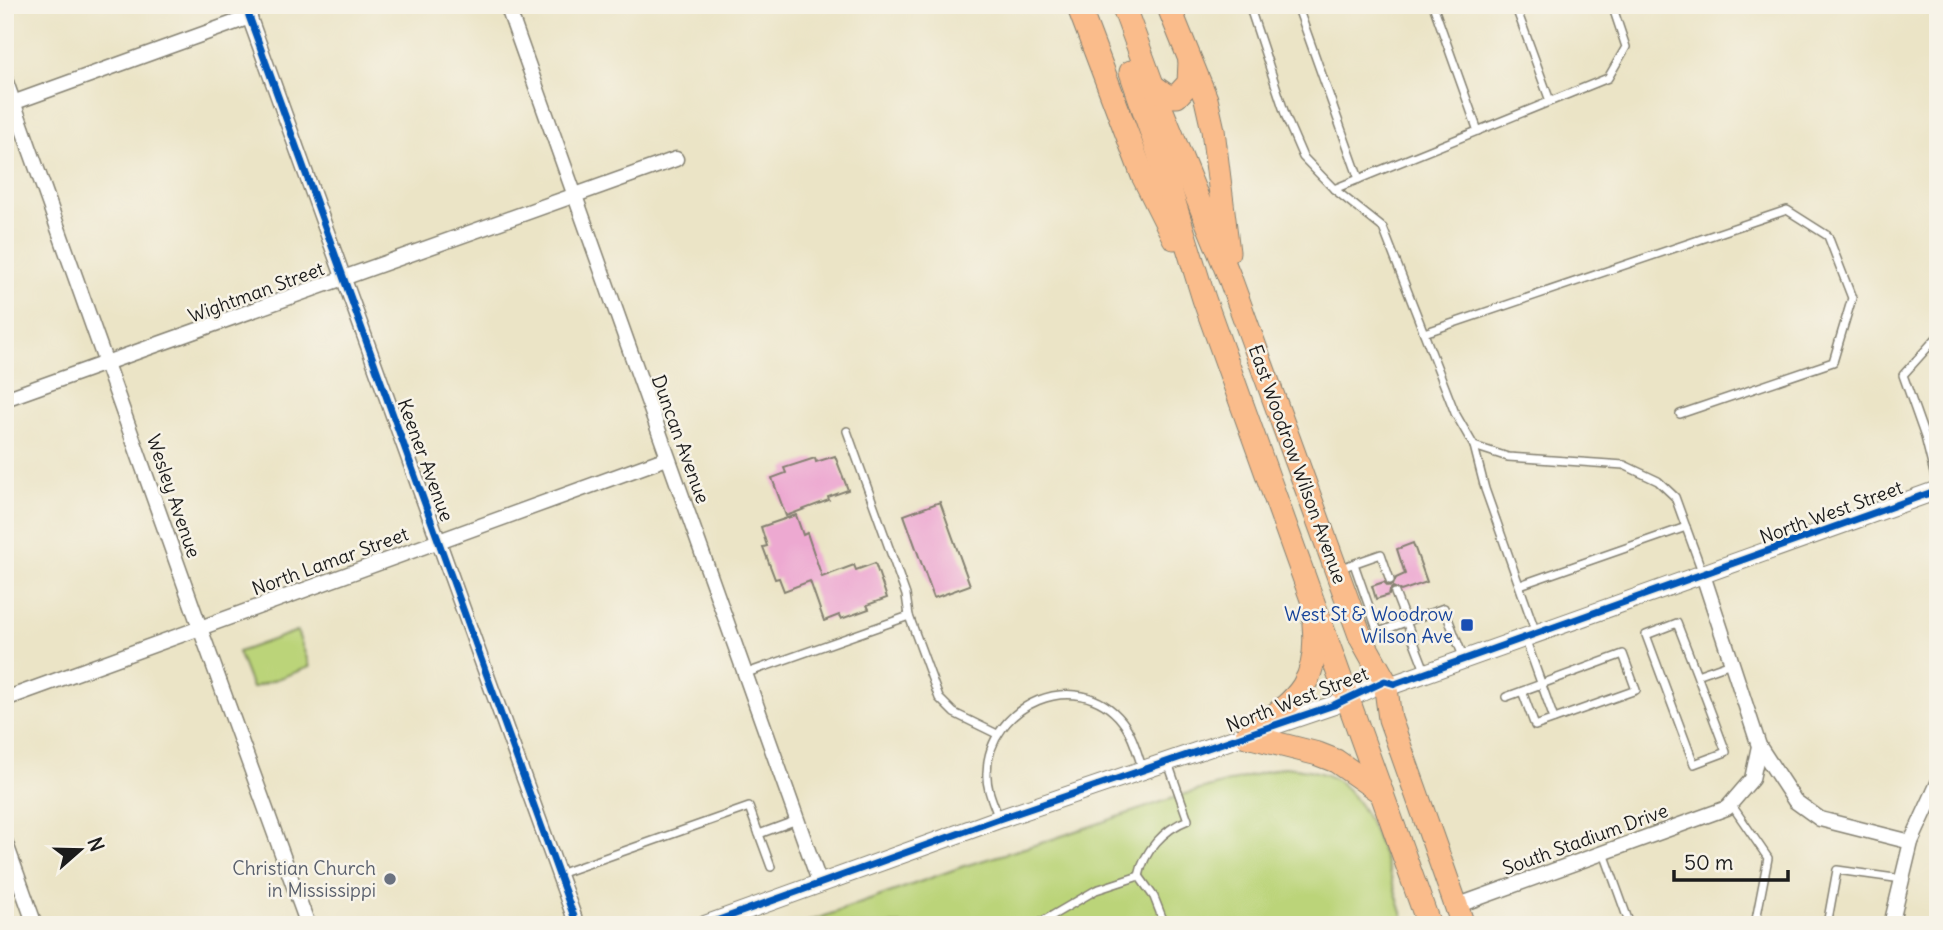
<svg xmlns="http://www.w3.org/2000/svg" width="1943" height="930" font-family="Delius,sans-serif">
<rect width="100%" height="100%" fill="#f7f3e8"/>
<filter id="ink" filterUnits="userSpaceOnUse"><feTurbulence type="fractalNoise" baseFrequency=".0143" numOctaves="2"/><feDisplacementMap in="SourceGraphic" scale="14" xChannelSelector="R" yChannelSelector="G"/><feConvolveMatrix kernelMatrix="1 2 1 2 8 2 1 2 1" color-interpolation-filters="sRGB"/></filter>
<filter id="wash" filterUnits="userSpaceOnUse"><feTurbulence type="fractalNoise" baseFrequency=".00686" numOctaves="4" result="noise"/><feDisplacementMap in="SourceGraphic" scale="28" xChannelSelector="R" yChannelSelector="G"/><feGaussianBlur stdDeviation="1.57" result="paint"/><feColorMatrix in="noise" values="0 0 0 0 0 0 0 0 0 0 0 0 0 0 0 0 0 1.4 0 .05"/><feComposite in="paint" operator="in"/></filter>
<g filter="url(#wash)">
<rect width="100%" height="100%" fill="#ebe4c6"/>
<g fill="#bbd479" stroke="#6c784a" stroke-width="2">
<polygon points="297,631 310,667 252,688 238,652"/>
<path d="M 1283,767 C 1301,769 1320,770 1336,780 C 1375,806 1391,881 1406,925 L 800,925 L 964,866 L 1041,843 L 1182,795 Z"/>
</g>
<g id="blocks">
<g fill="#eda9d1">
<polygon points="835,456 848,490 828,497 829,500 786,516 772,478 786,473 784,468 815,458 816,462"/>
<polygon points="940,502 970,585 934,598 904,515"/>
<polygon points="796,515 803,535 807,533 822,577 854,565 856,570 875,563 887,598 867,605 869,609 841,619 839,615 824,621 810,581 784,591 779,578 775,579 763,547 767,546 761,527"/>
<polygon points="1413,543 1427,582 1401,591 1393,587 1390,590 1389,595 1376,599 1372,586 1384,582 1388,586 1393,585 1396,578 1405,574 1397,549"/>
</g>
</g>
</g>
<g filter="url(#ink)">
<use href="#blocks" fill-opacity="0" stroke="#848071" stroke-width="2"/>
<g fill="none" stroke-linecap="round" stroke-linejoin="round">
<defs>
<g id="service">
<polyline points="1249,5 1287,120 1303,157 1334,189 1383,228 1455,413 1474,446 1508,457 1624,465 1658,481 1675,497 1703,574"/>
<polyline points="1297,5 1359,179"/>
<polyline points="1433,5 1478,131"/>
<polyline points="1515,5 1550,101"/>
<polyline points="1334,189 1608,78 1626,47 1612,5"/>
<polyline points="1424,333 1787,210 1828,236 1852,298 1833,362 1680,414"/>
<polyline points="847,431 906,595 909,616 939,698 954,713 997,734"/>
<polyline points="1474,446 1485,489 1536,633"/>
<polyline points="1938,489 1925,437 1903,375 1938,336"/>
<polyline points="1354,564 1378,632"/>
<polyline points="1341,568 1381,554 1390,580"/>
<polyline points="1520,585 1686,527"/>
<polyline points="1395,593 1426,673"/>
<polyline points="1365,637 1444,608 1464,659"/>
<polyline points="1525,638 1554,719"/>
<polyline points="744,674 909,616"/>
<polyline points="1697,675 1726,752 1694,764 1646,635 1677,623 1697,675 1731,663"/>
<polyline points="1506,697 1623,654 1636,690 1535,726 1522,691"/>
<polyline points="1731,804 1768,858 1755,925"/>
<path d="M 999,819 C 994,804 986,789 987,773 C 988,705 1077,665 1122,721 C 1133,735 1137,753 1143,770"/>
<polyline points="759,834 797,820"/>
<polyline points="1604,853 1630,925"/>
<polyline points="559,874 749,807 771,867"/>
<path d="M 1139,876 C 1144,851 1164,829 1188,820 L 1168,763"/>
<polyline points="1036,925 1096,890 1139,876 1154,897 1165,925"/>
<polyline points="1827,925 1837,870 1902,879"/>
</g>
<g id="minor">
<polyline points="245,5 577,925"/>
<polyline points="507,5 820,884"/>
<polyline points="5,79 200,628 308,925"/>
<polyline points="7,105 250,17"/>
<polyline points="5,399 676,159"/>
<polyline points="5,699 667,458"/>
<polyline points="1759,746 1795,801 1820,819 1911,842"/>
<polyline points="5,841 35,925"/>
<polyline points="1456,906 1727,808 1752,779 1759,746 1703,575"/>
<polyline points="1891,925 1911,842 1938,783"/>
</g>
<polyline id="tertiary" points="705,925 999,819 1334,705 1385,681 1395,684 1938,490"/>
<g id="primary">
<polyline points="1078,5 1143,176 1174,238"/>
<polyline points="1123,5 1160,106 1231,281 1361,638 1385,681 1390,719 1463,925"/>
<polyline points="1168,5 1206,99 1213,130 1228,252"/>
<polyline points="1131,72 1158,151 1204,299 1429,925"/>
<polyline points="1153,86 1167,96 1177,96 1189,83 1190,61"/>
<path d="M 1247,736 C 1293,701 1320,688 1314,624"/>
<polyline points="1247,736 1318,754 1336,761 1382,793"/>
</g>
</defs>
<use href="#service" stroke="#848071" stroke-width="10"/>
<use href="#minor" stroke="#848071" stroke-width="17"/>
<use href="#tertiary" stroke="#848071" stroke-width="20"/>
<use href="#primary" stroke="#848071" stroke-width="25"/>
<use href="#service" stroke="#fff" stroke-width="7"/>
<use href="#minor" stroke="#fff" stroke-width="14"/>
<use href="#tertiary" stroke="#fff" stroke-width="18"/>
<use href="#primary" stroke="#fabc8b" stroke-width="23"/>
<defs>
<g id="cycleway">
<polyline points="245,5 577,925"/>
<polyline points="705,925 999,819 1334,705 1385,681 1395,684 1938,490"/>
</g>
</defs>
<use href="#cycleway" stroke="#f7f3e8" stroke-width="11"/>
<use href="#cycleway" stroke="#0057b8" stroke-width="7"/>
</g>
</g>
<rect fill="#1a4fb4" stroke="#f7f3e8" stroke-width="2.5" x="1460" y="618" width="14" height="14" rx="3.5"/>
<circle fill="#6b7280" stroke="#f7f3e8" stroke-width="2.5" cx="390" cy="879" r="7"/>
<g text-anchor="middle" stroke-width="5" stroke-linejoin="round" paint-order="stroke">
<g font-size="19" fill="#1c1c1c" stroke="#f7f3e8">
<text transform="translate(256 292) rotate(-20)" y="7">Wightman Street</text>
<text transform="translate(681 439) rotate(70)" y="7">Duncan Avenue</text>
<text transform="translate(426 460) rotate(70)" y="7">Keener Avenue</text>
<text transform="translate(1298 464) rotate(70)" y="7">East Woodrow Wilson Avenue</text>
<text transform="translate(174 496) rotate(71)" y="7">Wesley Avenue</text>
<text transform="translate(1831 512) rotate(-20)" y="7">North West Street</text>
<text transform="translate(330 561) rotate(-20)" y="7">North Lamar Street</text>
<text transform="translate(1297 699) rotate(-21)" y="7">North West Street</text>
<text transform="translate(1585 839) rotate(-20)" y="7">South Stadium Drive</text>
</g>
<g font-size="19" fill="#164399" stroke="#f7f3e8" text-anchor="end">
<text x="1453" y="621">West St &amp; Woodrow<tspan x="1453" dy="22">Wilson Ave</tspan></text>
</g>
<g font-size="19" fill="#5b616d" stroke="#f7f3e8" text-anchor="end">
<text x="376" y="875">Christian Church<tspan x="376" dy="22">in Mississippi</tspan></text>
</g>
</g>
<rect width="1943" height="930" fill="none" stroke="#f7f3e8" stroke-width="28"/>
<g transform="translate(80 850) rotate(70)" stroke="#f7f3e8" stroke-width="5" paint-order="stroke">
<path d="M0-5L12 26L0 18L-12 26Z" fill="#1c1c1c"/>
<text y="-10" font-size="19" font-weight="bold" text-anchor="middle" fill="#1c1c1c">N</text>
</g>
<path d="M1674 870v10h114v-10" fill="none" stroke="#1c1c1c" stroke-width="3.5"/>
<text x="1684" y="870" font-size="21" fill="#1c1c1c" stroke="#f7f3e8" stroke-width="5" paint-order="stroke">50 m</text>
</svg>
